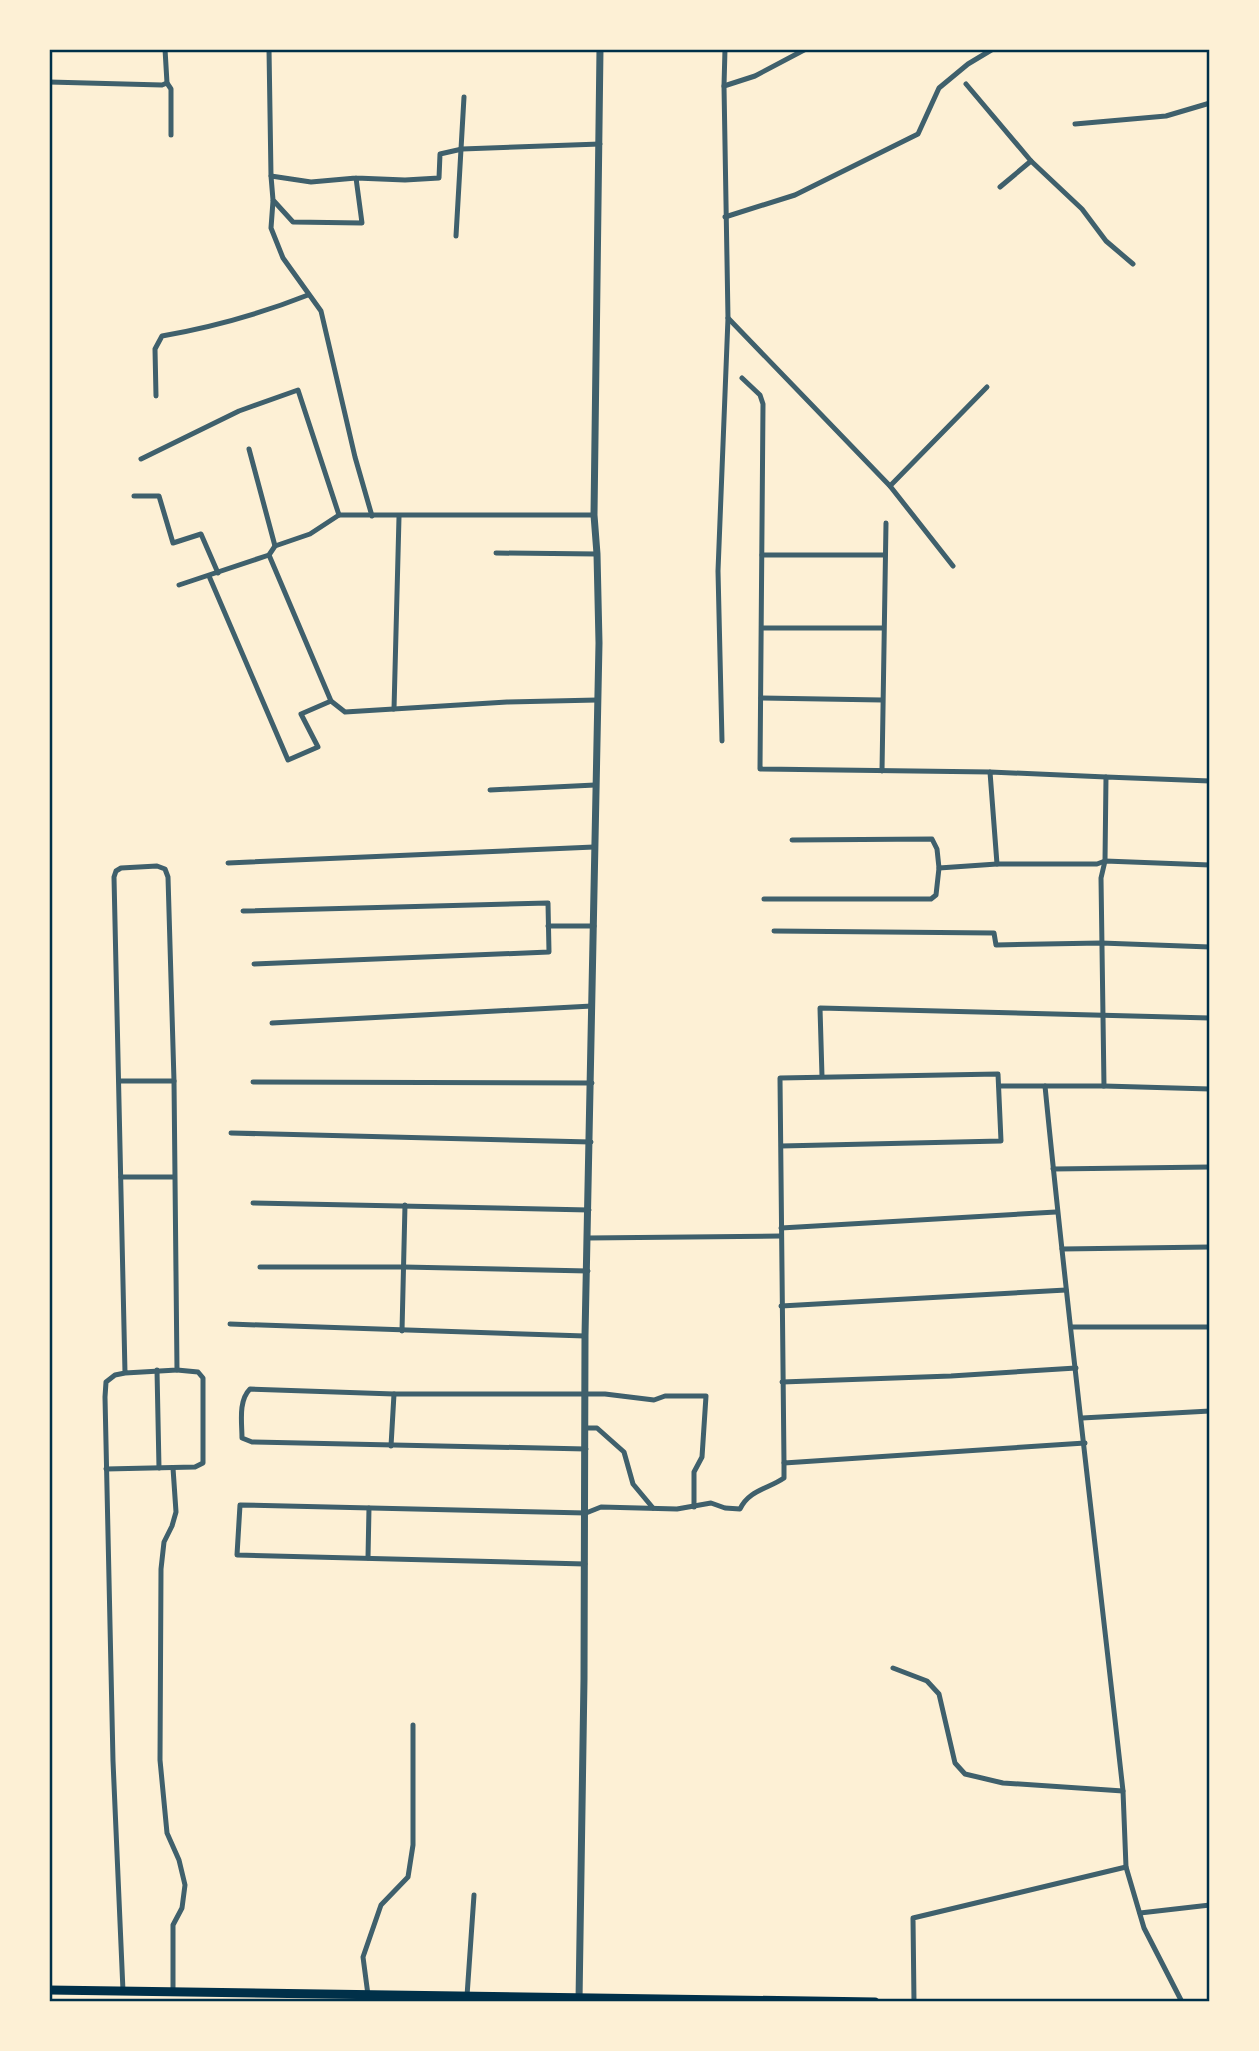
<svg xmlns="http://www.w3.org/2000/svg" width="1259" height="2051" font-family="Ubuntu,sans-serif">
<rect width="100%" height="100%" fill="#fdf0d5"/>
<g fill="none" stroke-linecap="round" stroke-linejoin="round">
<g stroke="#3f606c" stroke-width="5">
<polyline points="165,49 167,83 171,89 171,135"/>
<polyline points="269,49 271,176"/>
<polyline points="49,82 162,85 167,83"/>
<polyline points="966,84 1031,161 1082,209 1106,241 1133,264"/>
<polyline points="724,86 725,49"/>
<polyline points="1075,124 1166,116 1210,103"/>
<polyline points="356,178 311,182 271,176 273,200 293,222 362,223 356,178 405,180 439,178 440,154 462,149 600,144"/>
<polyline points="1000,187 1031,161"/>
<polyline points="273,201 271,228 283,258 321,311 355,457 372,516"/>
<polyline points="725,217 795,195 918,134 939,88 968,64 993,49"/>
<polyline points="456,236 464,97"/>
<polyline points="728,318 890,486 953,566"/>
<polyline points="742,378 760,395 763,404 760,769 990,772"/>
<path d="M 156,396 L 155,349 L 162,336 C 213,327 260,314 308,295"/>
<polyline points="249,449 275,546"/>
<polyline points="141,459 239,411 298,390 339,515"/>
<polyline points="890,486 987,387"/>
<polyline points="134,496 159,496 173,543 201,534 218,573"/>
<polyline points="594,515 339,515 310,534 275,546 269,555 331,701 345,712 507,702 597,700"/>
<polyline points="496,553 597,554"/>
<polyline points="762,555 885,555"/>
<polyline points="209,576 288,760 318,747 301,714 331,701"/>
<polyline points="179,585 269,555"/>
<polyline points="762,628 883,628"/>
<polyline points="761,698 882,700"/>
<polyline points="394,709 399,517"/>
<polyline points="722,741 718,571 728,318 724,86 755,76 806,49"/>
<polyline points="882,771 886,523"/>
<polyline points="490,790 595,785"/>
<polyline points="792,840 932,839 937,849 939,868 997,864 1097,864 1105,861 1210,865"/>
<polyline points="228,863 594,847"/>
<polyline points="997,864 990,772 1106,777"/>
<polyline points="764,899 931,899 936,895 939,868"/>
<polyline points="243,911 548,903 549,952 254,964"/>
<polyline points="548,926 594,926"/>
<polyline points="774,931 994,933 996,945 1101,943 1210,947"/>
<polyline points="272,1023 592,1006"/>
<polyline points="822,1076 820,1008 1210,1018"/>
<polyline points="119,1081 174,1081"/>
<polyline points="253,1082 592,1083"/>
<polyline points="999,1086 1104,1086 1101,878 1105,861 1106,777 1210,781"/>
<path d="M 1045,1086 C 1068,1321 1097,1556 1123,1791 L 1126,1867 L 1144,1928 L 1182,2002"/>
<polyline points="1104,1086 1210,1089"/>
<polyline points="231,1133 591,1142"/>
<polyline points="781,1146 1001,1141 998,1074 780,1078 784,1463 1085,1443"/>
<polyline points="1053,1169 1210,1167"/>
<polyline points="121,1177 174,1177"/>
<polyline points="253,1203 589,1210"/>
<polyline points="781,1228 1056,1212"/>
<polyline points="588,1238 781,1236"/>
<polyline points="1062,1249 1210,1247"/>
<polyline points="260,1267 404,1267 588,1271"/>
<polyline points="781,1306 1066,1290"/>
<polyline points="230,1324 585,1336"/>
<polyline points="1072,1327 1210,1327"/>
<polyline points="402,1331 405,1205"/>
<polyline points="157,1370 159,1468"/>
<polyline points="782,1382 951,1376 1076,1368"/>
<polyline points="1082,1418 1210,1411"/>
<polyline points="586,1428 597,1428 624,1452 633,1484 653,1508"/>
<polyline points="391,1446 394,1394"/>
<path d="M 586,1449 L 252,1442 L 242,1438 C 242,1423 238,1401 250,1389 L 394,1394 L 605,1394 L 654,1400 L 665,1396 L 706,1396 L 702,1457 L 694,1472 L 694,1507"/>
<polyline points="173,1468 176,1512 172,1526 164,1542 161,1569 160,1760 167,1833 179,1860 185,1885 182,1908 173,1925 173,1992"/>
<polyline points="106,1469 195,1467 203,1463 203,1378 198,1372 177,1370"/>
<polyline points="368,1558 369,1508"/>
<path d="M 585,1564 L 237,1555 L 240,1505 L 586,1513 L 601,1507 L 677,1509 L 711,1503 L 725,1508 L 740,1509 C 749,1490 768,1489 784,1478 L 784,1463"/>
<polyline points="893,1668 927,1681 939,1694 955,1763 965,1774 1003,1783 1123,1791"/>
<polyline points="1140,1913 1210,1905"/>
<polyline points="123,1991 113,1761 105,1397 106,1382 115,1375 125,1373 177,1370 174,1081 168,877 165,869 157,866 121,868 116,871 114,877 125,1373"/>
<polyline points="368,1995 363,1957 381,1905 408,1877 413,1845 413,1725"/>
<polyline points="467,1996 474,1895"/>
<polyline points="914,2002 913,1918 1126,1867"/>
</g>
<polyline stroke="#3f606c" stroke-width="7" points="579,2001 584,1679 585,1336 599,643 597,554 594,515 600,49"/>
<polyline stroke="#003049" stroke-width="9" points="49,1990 875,2002"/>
</g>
<rect width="1259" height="2051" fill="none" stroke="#fdf0d5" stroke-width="102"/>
<rect x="51" y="51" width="1157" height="1949" fill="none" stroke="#003049" stroke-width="2.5"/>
</svg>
